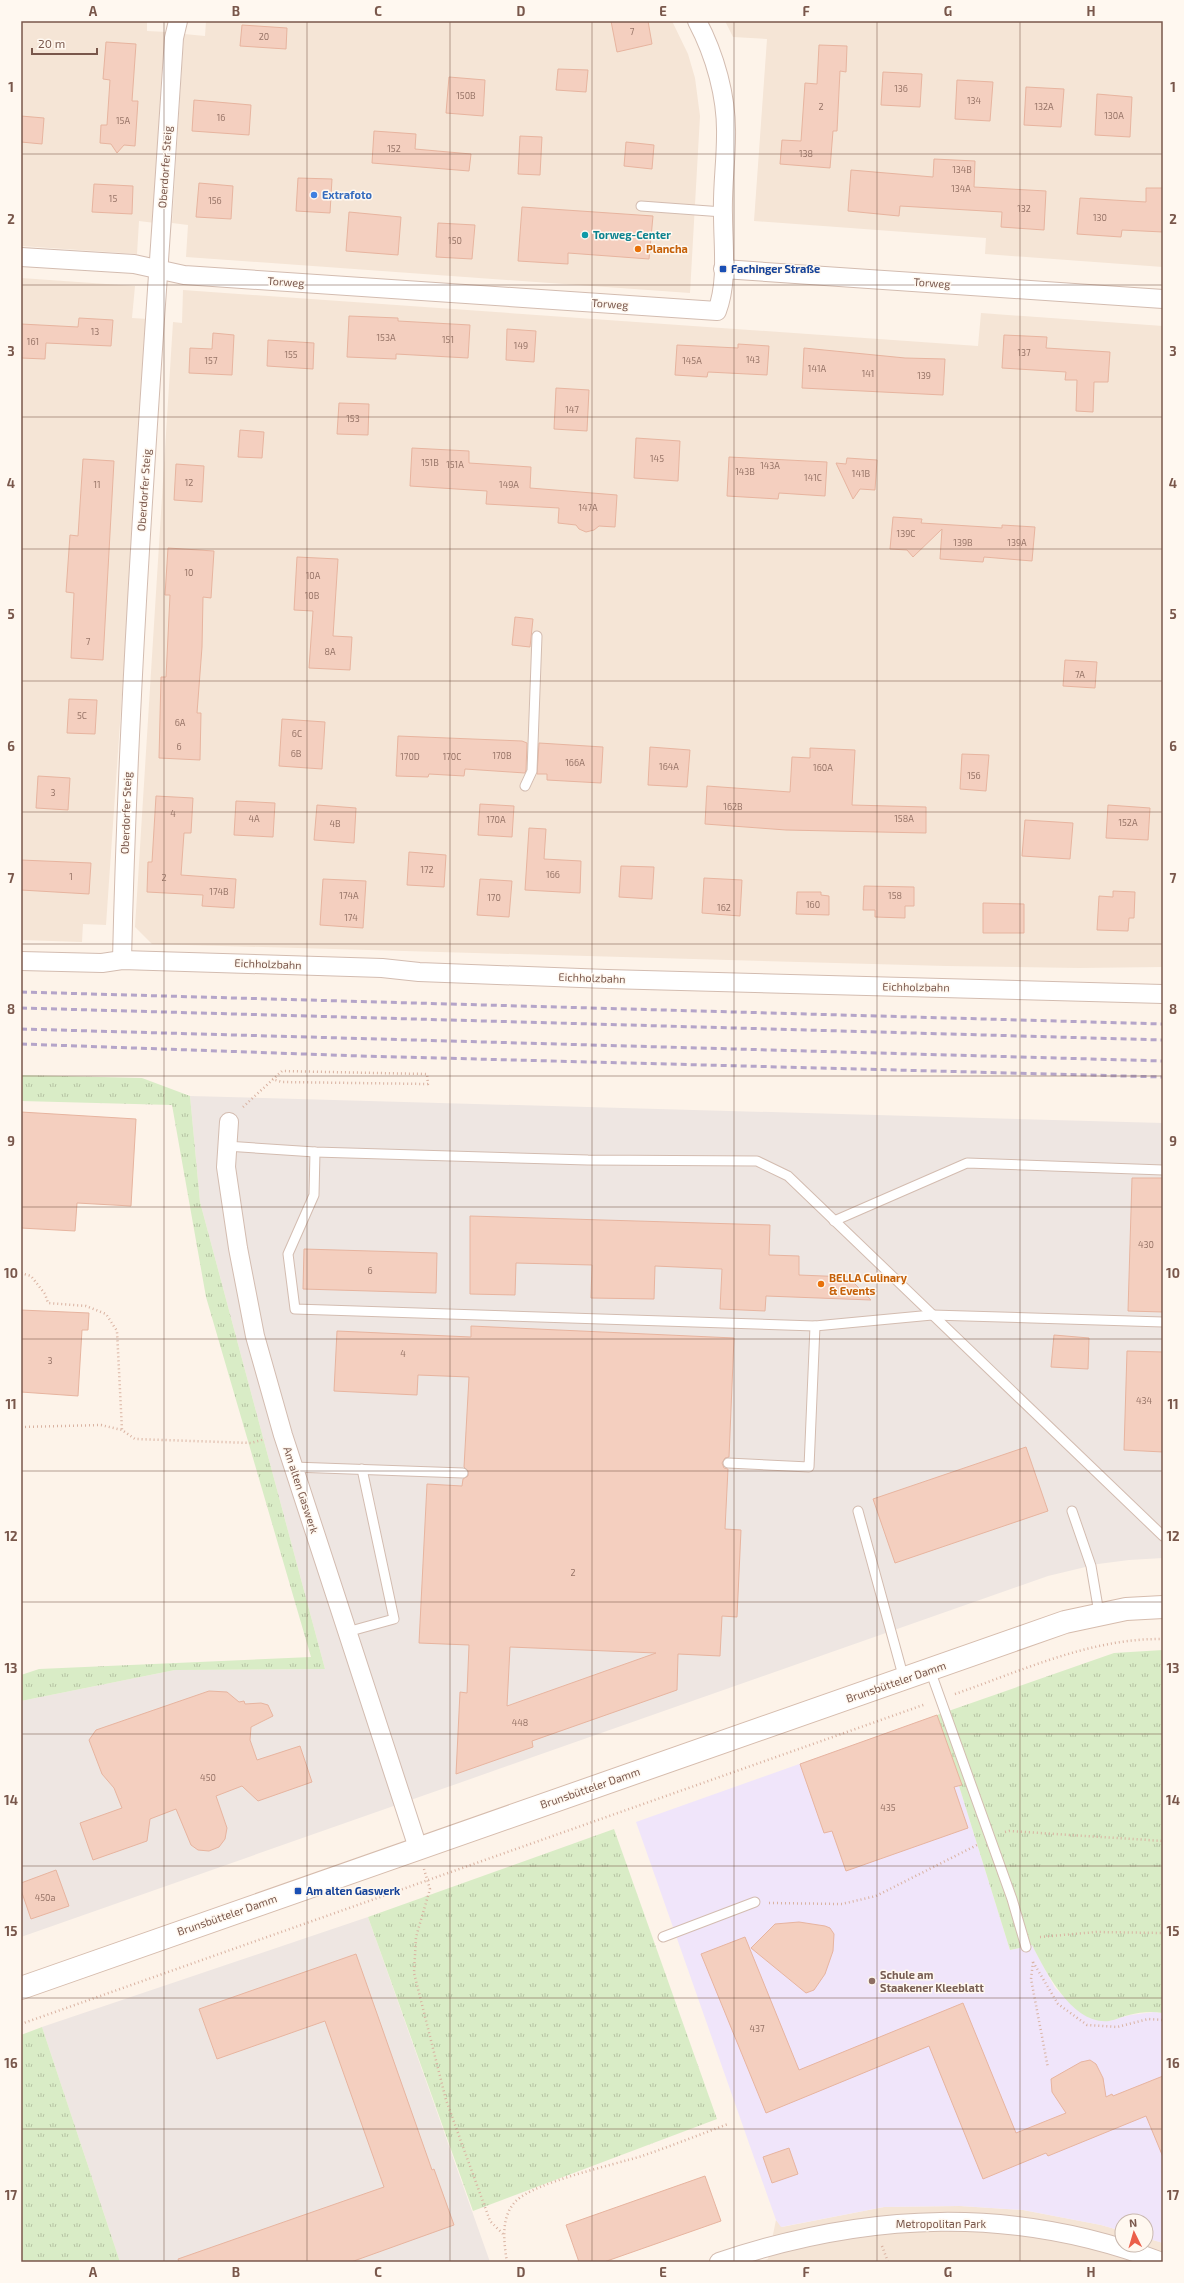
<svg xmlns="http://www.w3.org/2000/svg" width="1184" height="2283" font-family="'Exo 2',sans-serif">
<defs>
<pattern id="grass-tufts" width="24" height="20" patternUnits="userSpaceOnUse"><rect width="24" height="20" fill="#d9ecc6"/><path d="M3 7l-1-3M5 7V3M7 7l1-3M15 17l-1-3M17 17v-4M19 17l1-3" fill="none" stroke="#b5c2a3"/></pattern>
</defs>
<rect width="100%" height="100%" fill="#fdf3e9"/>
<g fill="#f5e5d6">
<polygon points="21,21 147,21 147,31 167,32 155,223 139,221 137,254 21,246"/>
<polygon points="206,21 672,21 688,54 695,78 700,116 690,293 186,257 188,225 172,223 184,34 205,36"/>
<polygon points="725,21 1163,21 1163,267 985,254 986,238 754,221 767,39 733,37"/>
<polygon points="21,278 135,286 132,318 148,319 106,925 83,924 82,942 21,940"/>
<polygon points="183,290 978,346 981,313 1163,326 1163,967 1079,968 946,966 152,944 135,927 173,322 182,323"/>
<polygon points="960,2206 1023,2210 1101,2225 1122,2231 1122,2245 1146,2245 1146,2238 1163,2243 1163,2262 759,2262 768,2259 776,2220 782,2227 884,2207"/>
</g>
<g fill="#eee6e2">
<polygon points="190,1096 1163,1123 1163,1558 1129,1560 1098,1564 1048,1576 21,1937 21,1701 175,1670 325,1669 200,1202"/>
<polygon points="368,1917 490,2262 120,2262 42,2027"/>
</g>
<polygon fill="#f0e5fa" points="937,1715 1010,1950 1032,1945 1055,1988 1078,2010 1088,2017 1109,2021 1130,2015 1154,2012 1163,2013 1163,2243 1146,2238 1146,2221 1122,2221 1122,2231 1101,2225 1023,2210 960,2206 884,2207 781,2227 776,2220 636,1822"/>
<g fill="url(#grass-tufts)">
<polygon points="21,1075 142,1078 190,1096 200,1202 325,1669 175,1670 21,1701 21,1675 39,1669 311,1657 206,1297 172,1105 21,1101"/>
<path d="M 1163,1650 L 1163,2013 C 1152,2011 1140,2012 1129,2015 C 1123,2016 1116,2020 1109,2021 C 1072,2025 1046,1972 1032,1945 L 1010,1950 L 937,1715 L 1114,1653 Z"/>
<polygon points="614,1829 717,2119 473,2211 368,1917"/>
<polygon points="42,2027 120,2262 21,2262 21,2035"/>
</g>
<g fill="#f4cfbf" stroke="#e7b49f" fill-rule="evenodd">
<polygon points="611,21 648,21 652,44 617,52"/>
<polygon points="242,25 287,28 286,49 240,46"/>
<polygon points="106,42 136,44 132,101 138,101 135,146 124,145 117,153 111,144 100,143 101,125 107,125 110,80 103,79"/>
<polygon points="819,45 847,46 846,72 840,71 837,131 833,131 830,168 780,164 782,140 801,141 805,83 817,84"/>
<polygon points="558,69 588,70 586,92 556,90"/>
<polygon points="883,72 922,74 920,107 881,105"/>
<polygon points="449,77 485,80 483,116 446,113"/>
<polygon points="957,80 993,82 990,121 955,119"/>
<polygon points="1026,87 1064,89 1061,127 1024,125"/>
<polygon points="1097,94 1132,97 1130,137 1095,135"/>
<polygon points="194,100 251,105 249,135 192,131"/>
<polygon points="21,116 44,118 42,144 21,142"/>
<polygon points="374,131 416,134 415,149 471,154 469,171 372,163"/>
<polygon points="520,136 542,137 540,175 518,174"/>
<polygon points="626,142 654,145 652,169 624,166"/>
<polygon points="934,159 975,161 974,187 1046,191 1044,230 1001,227 1002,212 900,206 899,216 848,211 851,170 933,177"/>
<polygon points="298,178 332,179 330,213 296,211"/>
<polygon points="199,183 233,186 231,219 196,217"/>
<polygon points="94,184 133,186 132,214 92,212"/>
<polygon points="1146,188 1163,188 1163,232 1122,230 1121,237 1077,234 1080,198 1146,202"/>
<polygon points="522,207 653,216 649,259 568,253 568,264 518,261"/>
<polygon points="349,212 401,217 398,255 346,251"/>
<polygon points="438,223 475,225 472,259 436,257"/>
<polygon points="349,316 398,318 398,321 470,325 468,358 396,354 396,359 347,357"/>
<polygon points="79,318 113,320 111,346 46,343 45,359 21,358 21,324 78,327"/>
<polygon points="507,329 536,331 534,362 506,360"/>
<polygon points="213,333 234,335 232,375 189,373 190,348 212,349"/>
<polygon points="1004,335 1047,337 1046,348 1110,352 1108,382 1094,382 1093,412 1076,411 1077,380 1065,380 1066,372 1002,368"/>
<polygon points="268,340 314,343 313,369 267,366"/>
<polygon points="738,344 769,346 767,375 708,372 707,377 675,375 677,345 738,348"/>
<polygon points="804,348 905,358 945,359 943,395 802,388"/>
<polygon points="556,388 589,390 587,431 554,429"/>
<polygon points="339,403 369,404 368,435 337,434"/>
<polygon points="240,430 264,432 262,458 238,457"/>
<polygon points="636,438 680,441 678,481 634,478"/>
<polygon points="412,448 469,451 469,463 531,467 530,488 617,495 615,527 599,526 594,530 586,532 579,529 576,525 558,523 559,508 486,504 487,491 410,486"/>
<polygon points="729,457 827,462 825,496 779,493 778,499 727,496"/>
<polygon points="847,458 877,460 875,490 860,489 853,499 836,463 846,464"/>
<polygon points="83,459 114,461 103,660 71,658 74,593 66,592 70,535 78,536"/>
<polygon points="176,464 204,466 202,502 174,500"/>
<polygon points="893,517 922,519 921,523 1002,528 1002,525 1035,527 1032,561 984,557 983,562 940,559 942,529 913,557 907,550 890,549"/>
<polygon points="168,548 214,551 211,598 203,597 202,647 197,713 201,713 200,760 159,758 161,677 166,677 170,595 165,595"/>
<polygon points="297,557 338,559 333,636 352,637 350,670 309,668 313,611 294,610"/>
<polygon points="515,617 533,619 530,647 512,645"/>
<polygon points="1065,660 1097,662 1095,688 1063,686"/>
<polygon points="69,699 97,700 95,734 67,733"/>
<polygon points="282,719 325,722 322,769 279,766"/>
<polygon points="398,736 522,741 527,743 526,770 525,773 465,769 464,776 429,774 428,777 396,776"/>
<polygon points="539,743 603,747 601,783 547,780 547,774 537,774"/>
<polygon points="650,747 690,750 687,787 648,785"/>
<polygon points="810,748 855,750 852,805 926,807 926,833 786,830 705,824 707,786 790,792 792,757 810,758"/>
<polygon points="962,754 989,755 986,791 960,789"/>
<polygon points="38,776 70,778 68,810 36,808"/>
<polygon points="156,796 193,798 191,833 184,833 181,875 236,879 234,908 202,906 203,895 147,892 148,862 152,862"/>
<polygon points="236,801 275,803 273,837 234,835"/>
<polygon points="480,804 514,806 512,837 478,835"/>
<polygon points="317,805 356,808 354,843 314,840"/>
<polygon points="1108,805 1150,808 1148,840 1106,838"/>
<polygon points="1025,820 1073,823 1070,859 1022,856"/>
<polygon points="529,828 546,829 544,859 581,861 580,893 525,890"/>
<polygon points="409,852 446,855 444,887 407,885"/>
<polygon points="21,860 91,863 89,894 21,890"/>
<polygon points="621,866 654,867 652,899 619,897"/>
<polygon points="704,878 742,880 740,916 702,913"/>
<polygon points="323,879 366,881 363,928 320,925"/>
<polygon points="480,879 512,881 509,917 477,915"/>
<polygon points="864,886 914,887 914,906 905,906 905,918 875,917 875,910 863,910"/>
<polygon points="1113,891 1135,892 1134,918 1129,918 1128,931 1097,930 1099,896 1113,897"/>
<polygon points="797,892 821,892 821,895 829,896 829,915 796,914"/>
<polygon points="983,903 1024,904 1024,933 983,933"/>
<polygon points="21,1112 136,1119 131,1206 77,1203 75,1231 21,1228"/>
<polygon points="1132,1178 1163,1178 1163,1312 1128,1311"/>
<polygon points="470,1216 770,1225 769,1255 799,1256 799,1275 848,1277 871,1300 766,1296 765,1311 720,1309 722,1269 655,1266 654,1299 591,1298 592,1265 516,1263 515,1295 470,1294"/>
<polygon points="304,1249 437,1253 436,1293 303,1289"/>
<polygon points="21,1310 89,1313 88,1330 82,1330 78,1396 21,1392"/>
<path d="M 471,1326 L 734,1338 L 729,1457 L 725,1458 L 722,1463 L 724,1468 L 728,1469 L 725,1529 L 741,1530 L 737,1617 L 722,1616 L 720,1656 L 678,1654 L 677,1690 L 532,1741 L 533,1747 L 456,1774 L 460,1692 L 467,1693 L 469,1645 L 419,1643 L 427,1484 L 462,1486 L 463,1479 L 468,1476 L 468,1471 L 464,1467 L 469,1377 L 418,1375 L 417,1395 L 334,1391 L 337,1331 L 471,1337 ZM 510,1647 L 656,1653 L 507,1706 Z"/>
<polygon points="1054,1335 1089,1338 1088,1369 1051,1367"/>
<polygon points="1127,1351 1163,1352 1163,1452 1124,1450"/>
<polygon points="1026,1447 1048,1511 895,1563 873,1499"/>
<polygon points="209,1691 227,1692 239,1702 244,1701 245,1704 261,1703 268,1705 273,1716 251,1727 250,1740 257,1760 300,1746 312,1782 258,1801 242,1786 216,1796 227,1828 225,1839 219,1847 209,1851 198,1850 191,1845 176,1809 150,1819 147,1841 93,1860 80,1823 122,1808 114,1788 102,1774 89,1740 96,1730"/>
<polygon points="937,1715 962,1785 954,1787 968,1828 846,1871 832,1831 824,1833 800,1764"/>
<polygon points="56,1870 69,1906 31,1919 21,1890 21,1883"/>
<polygon points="799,1922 825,1926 830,1928 834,1934 833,1951 825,1974 814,1990 806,1993 751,1948 775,1924"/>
<polygon points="745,1937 799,2070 963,2003 1016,2133 1066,2113 1052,2092 1051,2079 1081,2062 1090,2060 1096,2064 1103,2078 1106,2097 1112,2094 1113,2096 1163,2076 1163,2157 1146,2116 1048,2156 1046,2153 983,2179 929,2046 766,2113 701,1954"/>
<polygon points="356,1954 432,2170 434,2169 454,2225 351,2262 179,2262 178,2259 384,2187 325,2021 217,2059 199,2009"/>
<polygon points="789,2148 798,2174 772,2183 763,2157"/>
<polygon points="705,2176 721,2221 604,2262 579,2262 566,2225"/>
</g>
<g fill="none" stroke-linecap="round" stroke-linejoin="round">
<defs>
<g id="service">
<polyline points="641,206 723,212"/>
<polyline points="525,786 532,771 537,636"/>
<polyline points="226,1146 315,1152 588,1160 757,1161 788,1176 1163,1536"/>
<polyline points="315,1152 314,1195 288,1254 295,1309 815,1326 932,1315 1163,1322"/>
<polyline points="834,1221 967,1163 1163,1170"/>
<polyline points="728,1463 809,1467 815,1326"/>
<polyline points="293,1467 463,1473"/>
<polyline points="858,1511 904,1679"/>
<polyline points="1072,1511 1091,1566 1099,1613"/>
<polyline points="347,1632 394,1619 362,1469"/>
<polyline points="930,1670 1012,1899 1026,1947"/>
<polyline points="663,1937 755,1902"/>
</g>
<g id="minor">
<path d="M 21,257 L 134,264 L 184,275 L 717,311 C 728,282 723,246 723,215 C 722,188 726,162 726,136 C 727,97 715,55 697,21"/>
<polyline points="723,269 1163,299"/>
<path d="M 122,960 C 129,652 154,346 174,38 L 178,21"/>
<polyline points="21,961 102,963 122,960 382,968 419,972 607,979 1163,994"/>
<polyline points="229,1122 226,1167 238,1248 255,1336 283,1435 418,1848"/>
<path d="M 719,2262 C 867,2212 1014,2205 1162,2262"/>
</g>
<polyline id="secondary" points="21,1988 1065,1622 1126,1609 1163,1607"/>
</defs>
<use href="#service" stroke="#d3bcb0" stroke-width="11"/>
<use href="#minor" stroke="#d3bcb0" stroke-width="20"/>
<use href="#secondary" stroke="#d6bcad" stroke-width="24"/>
<g stroke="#d9b2a1" stroke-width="2.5" stroke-dasharray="1 3" stroke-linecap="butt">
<polyline points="243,1107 282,1071 427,1074 428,1084 282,1082 272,1079"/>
<polyline points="21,1273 31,1276 45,1294 48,1303 86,1306 106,1314 117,1331 122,1430"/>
<polyline points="21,1427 101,1425 122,1430 135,1439 251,1443 265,1439"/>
<path d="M 955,1694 C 1021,1671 1091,1638 1163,1639"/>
<polyline points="1005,1832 1009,1831 1163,1841"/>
<polyline points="424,1869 430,1889 416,1937 414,1973 446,2100 490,2221 503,2234"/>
<polyline points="769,1903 842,1904 876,1896 977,1845"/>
<polyline points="1040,1937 1096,1932 1163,1933"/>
<polyline points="1033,1962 1058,2004 1087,2025 1117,2027 1148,2019 1163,2020"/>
<polyline points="1033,1962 1031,1979 1048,2068"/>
<polyline points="21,2024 926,1704"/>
<polyline points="882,2246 888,2262"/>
<path d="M 507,2262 C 504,2243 500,2217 516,2201 C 535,2182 613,2165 642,2156 C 671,2146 699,2135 728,2124"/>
</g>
<use href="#service" stroke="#fff" stroke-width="9"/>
<use href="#minor" stroke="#fff" stroke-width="18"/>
<use href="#secondary" stroke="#fff" stroke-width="22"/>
<g stroke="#b5a5c9" stroke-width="3" stroke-dasharray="6 4" stroke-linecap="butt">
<polyline points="21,992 1163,1024"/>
<polyline points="21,1008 1163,1040"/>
<polyline points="21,1029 1163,1061"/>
<polyline points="21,1044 361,1056 1163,1077"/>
</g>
</g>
<path fill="none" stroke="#79574b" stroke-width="1" stroke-opacity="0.55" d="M 164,21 L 164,2262M 307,21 L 307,2262M 450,21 L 450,2262M 592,21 L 592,2262M 734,21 L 734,2262M 877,21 L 877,2262M 1020,21 L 1020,2262M 21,154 L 1163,154M 21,285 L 1163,285M 21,417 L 1163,417M 21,549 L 1163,549M 21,681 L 1163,681M 21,812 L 1163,812M 21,944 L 1163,944M 21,1076 L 1163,1076M 21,1207 L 1163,1207M 21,1339 L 1163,1339M 21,1471 L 1163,1471M 21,1602 L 1163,1602M 21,1734 L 1163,1734M 21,1866 L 1163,1866M 21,1998 L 1163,1998M 21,2129 L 1163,2129"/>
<circle fill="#3f7fe0" stroke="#fff8f0" stroke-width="1.5" cx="314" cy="195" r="4"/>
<circle fill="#0f9aa8" stroke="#fff8f0" stroke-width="1.5" cx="585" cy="235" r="4"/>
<g fill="#e8710a" stroke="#fff8f0" stroke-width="1.5">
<circle cx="638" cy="249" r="4"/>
<circle cx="821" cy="1284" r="4"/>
</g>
<g fill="#1a4fb4" stroke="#fff8f0" stroke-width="1.5">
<rect x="719" y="265" width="8" height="8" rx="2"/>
<rect x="294" y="1887" width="8" height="8" rx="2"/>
</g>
<circle fill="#8d6e63" stroke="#fff8f0" stroke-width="1.5" cx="872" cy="1981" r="4"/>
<g text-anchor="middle" stroke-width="3" stroke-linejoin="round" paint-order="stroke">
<g font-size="9" fill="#987568">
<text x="632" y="35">7</text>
<text x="264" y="40">20</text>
<text x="901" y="92">136</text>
<text x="466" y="99">150B</text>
<text x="974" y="104">134</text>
<text x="821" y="110">2</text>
<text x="1044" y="110">132A</text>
<text x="1114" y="119">130A</text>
<text x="221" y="121">16</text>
<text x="123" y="124">15A</text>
<text x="394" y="152">152</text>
<text x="806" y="157">138</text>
<text x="962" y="173">134B</text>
<text x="961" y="192">134A</text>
<text x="113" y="202">15</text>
<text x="215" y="204">156</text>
<text x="1024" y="212">132</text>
<text x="1100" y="221">130</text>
<text x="455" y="244">150</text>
<text x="95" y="335">13</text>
<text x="386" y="341">153A</text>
<text x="448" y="343">151</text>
<text x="33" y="345">161</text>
<text x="521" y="349">149</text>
<text x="1024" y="356">137</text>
<text x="291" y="358">155</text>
<text x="753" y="363">143</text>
<text x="211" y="364">157</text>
<text x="692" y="364">145A</text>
<text x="817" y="372">141A</text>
<text x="868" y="377">141</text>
<text x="924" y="379">139</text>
<text x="572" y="413">147</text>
<text x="353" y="422">153</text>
<text x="657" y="462">145</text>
<text x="430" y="466">151B</text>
<text x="455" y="468">151A</text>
<text x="770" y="469">143A</text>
<text x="745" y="475">143B</text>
<text x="861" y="477">141B</text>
<text x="813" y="481">141C</text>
<text x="189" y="486">12</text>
<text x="97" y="488">11</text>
<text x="509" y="488">149A</text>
<text x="588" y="511">147A</text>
<text x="906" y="537">139C</text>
<text x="963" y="546">139B</text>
<text x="1017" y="546">139A</text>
<text x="189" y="576">10</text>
<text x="313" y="579">10A</text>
<text x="312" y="599">10B</text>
<text x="88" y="645">7</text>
<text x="330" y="655">8A</text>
<text x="1080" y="678">7A</text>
<text x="82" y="719">5C</text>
<text x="180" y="726">6A</text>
<text x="297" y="737">6C</text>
<text x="179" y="750">6</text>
<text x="296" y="757">6B</text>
<text x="502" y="759">170B</text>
<text x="410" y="760">170D</text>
<text x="452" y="760">170C</text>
<text x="575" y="766">166A</text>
<text x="669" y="770">164A</text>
<text x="823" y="771">160A</text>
<text x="974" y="779">156</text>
<text x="53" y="796">3</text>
<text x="733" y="810">162B</text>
<text x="173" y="817">4</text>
<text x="254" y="822">4A</text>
<text x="904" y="822">158A</text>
<text x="496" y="823">170A</text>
<text x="1128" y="826">152A</text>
<text x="335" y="827">4B</text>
<text x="427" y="873">172</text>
<text x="553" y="878">166</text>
<text x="71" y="880">1</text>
<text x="164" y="881">2</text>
<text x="219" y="895">174B</text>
<text x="349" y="899">174A</text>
<text x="895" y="899">158</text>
<text x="494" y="901">170</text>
<text x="813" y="908">160</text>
<text x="724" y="911">162</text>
<text x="351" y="921">174</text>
<text x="1146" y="1248">430</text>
<text x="370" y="1274">6</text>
<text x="403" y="1357">4</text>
<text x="50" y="1364">3</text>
<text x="1144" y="1404">434</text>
<text x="573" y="1576">2</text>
<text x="520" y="1726">448</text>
<text x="208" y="1781">450</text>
<text x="888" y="1811">435</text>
<text x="45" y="1901">450a</text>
<text x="757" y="2032">437</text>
</g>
<g font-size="11" fill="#79574b" stroke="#fff8f0">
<text transform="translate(165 167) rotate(-86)" y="4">Oberdorfer Steig</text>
<text transform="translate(286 282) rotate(4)" y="4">Torweg</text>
<text transform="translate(932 283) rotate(4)" y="4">Torweg</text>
<text transform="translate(610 304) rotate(4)" y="4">Torweg</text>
<text transform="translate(144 490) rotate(-86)" y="4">Oberdorfer Steig</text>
<text transform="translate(126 813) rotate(-88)" y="4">Oberdorfer Steig</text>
<text transform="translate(268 964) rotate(2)" y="4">Eichholzbahn</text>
<text transform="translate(592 978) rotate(2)" y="4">Eichholzbahn</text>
<text transform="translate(916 987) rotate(1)" y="4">Eichholzbahn</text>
<text transform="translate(301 1490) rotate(72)" y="4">Am alten Gaswerk</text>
<text transform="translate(896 1682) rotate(-19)" y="4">Brunsbütteler Damm</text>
<text transform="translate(590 1788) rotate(-19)" y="4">Brunsbütteler Damm</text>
<text transform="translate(227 1915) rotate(-19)" y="4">Brunsbütteler Damm</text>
<text x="941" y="2228">Metropolitan Park</text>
</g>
<g font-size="11" font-weight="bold" fill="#366cbe" stroke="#fff8f0" text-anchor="start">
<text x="322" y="199">Extrafoto</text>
</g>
<g font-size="11" font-weight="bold" fill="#0d838f" stroke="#fff8f0" text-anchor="start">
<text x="593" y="239">Torweg-Center</text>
</g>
<g font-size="11" font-weight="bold" fill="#c56008" stroke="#fff8f0" text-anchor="start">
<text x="646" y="253">Plancha</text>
<text x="829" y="1282">BELLA Culinary<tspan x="829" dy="13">&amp; Events</tspan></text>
</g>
<g font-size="11" font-weight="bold" fill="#164399" stroke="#fff8f0" text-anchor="start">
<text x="731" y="273">Fachinger Straße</text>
<text x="306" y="1895">Am alten Gaswerk</text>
</g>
<g font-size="11" font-weight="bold" fill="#785e54" stroke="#fff8f0" text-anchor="start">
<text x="880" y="1979">Schule am<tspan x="880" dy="13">Staakener Kleeblatt</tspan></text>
</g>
</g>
<rect width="1184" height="2283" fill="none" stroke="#fff8f0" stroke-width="44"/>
<g transform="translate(1134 2233) rotate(355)"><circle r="19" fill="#fff8f0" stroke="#c9b8ae"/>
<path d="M0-3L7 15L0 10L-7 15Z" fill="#eb5f4a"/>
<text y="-6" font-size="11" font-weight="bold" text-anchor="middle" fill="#79574b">N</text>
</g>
<path d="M32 48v6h65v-6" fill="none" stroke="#79574b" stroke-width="2"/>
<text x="38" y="48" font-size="12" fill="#79574b" stroke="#fff8f0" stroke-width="3" paint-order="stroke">20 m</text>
<rect x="22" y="22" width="1140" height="2239" fill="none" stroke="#79574b" stroke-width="1.5"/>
<g font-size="13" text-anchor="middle" font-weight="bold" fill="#79574b">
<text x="93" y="16">A</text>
<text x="236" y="16">B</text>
<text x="378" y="16">C</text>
<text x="521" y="16">D</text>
<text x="663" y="16">E</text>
<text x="806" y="16">F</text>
<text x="948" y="16">G</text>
<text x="1091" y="16">H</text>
<text x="11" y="92">1</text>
<text x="1173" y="92">1</text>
<text x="11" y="224">2</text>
<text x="1173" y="224">2</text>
<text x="11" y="356">3</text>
<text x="1173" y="356">3</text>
<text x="11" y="488">4</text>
<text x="1173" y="488">4</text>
<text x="11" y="619">5</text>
<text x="1173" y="619">5</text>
<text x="11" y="751">6</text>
<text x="1173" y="751">6</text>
<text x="11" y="883">7</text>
<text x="1173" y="883">7</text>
<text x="11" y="1014">8</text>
<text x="1173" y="1014">8</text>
<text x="11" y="1146">9</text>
<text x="1173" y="1146">9</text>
<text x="11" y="1278">10</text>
<text x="1173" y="1278">10</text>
<text x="11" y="1409">11</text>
<text x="1173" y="1409">11</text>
<text x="11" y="1541">12</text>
<text x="1173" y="1541">12</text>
<text x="11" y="1673">13</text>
<text x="1173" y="1673">13</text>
<text x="11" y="1805">14</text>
<text x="1173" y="1805">14</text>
<text x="11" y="1936">15</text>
<text x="1173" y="1936">15</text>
<text x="11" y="2068">16</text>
<text x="1173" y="2068">16</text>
<text x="11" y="2200">17</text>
<text x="1173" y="2200">17</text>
<text x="93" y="2277">A</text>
<text x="236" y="2277">B</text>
<text x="378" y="2277">C</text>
<text x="521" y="2277">D</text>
<text x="663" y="2277">E</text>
<text x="806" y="2277">F</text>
<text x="948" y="2277">G</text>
<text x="1091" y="2277">H</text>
</g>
</svg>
